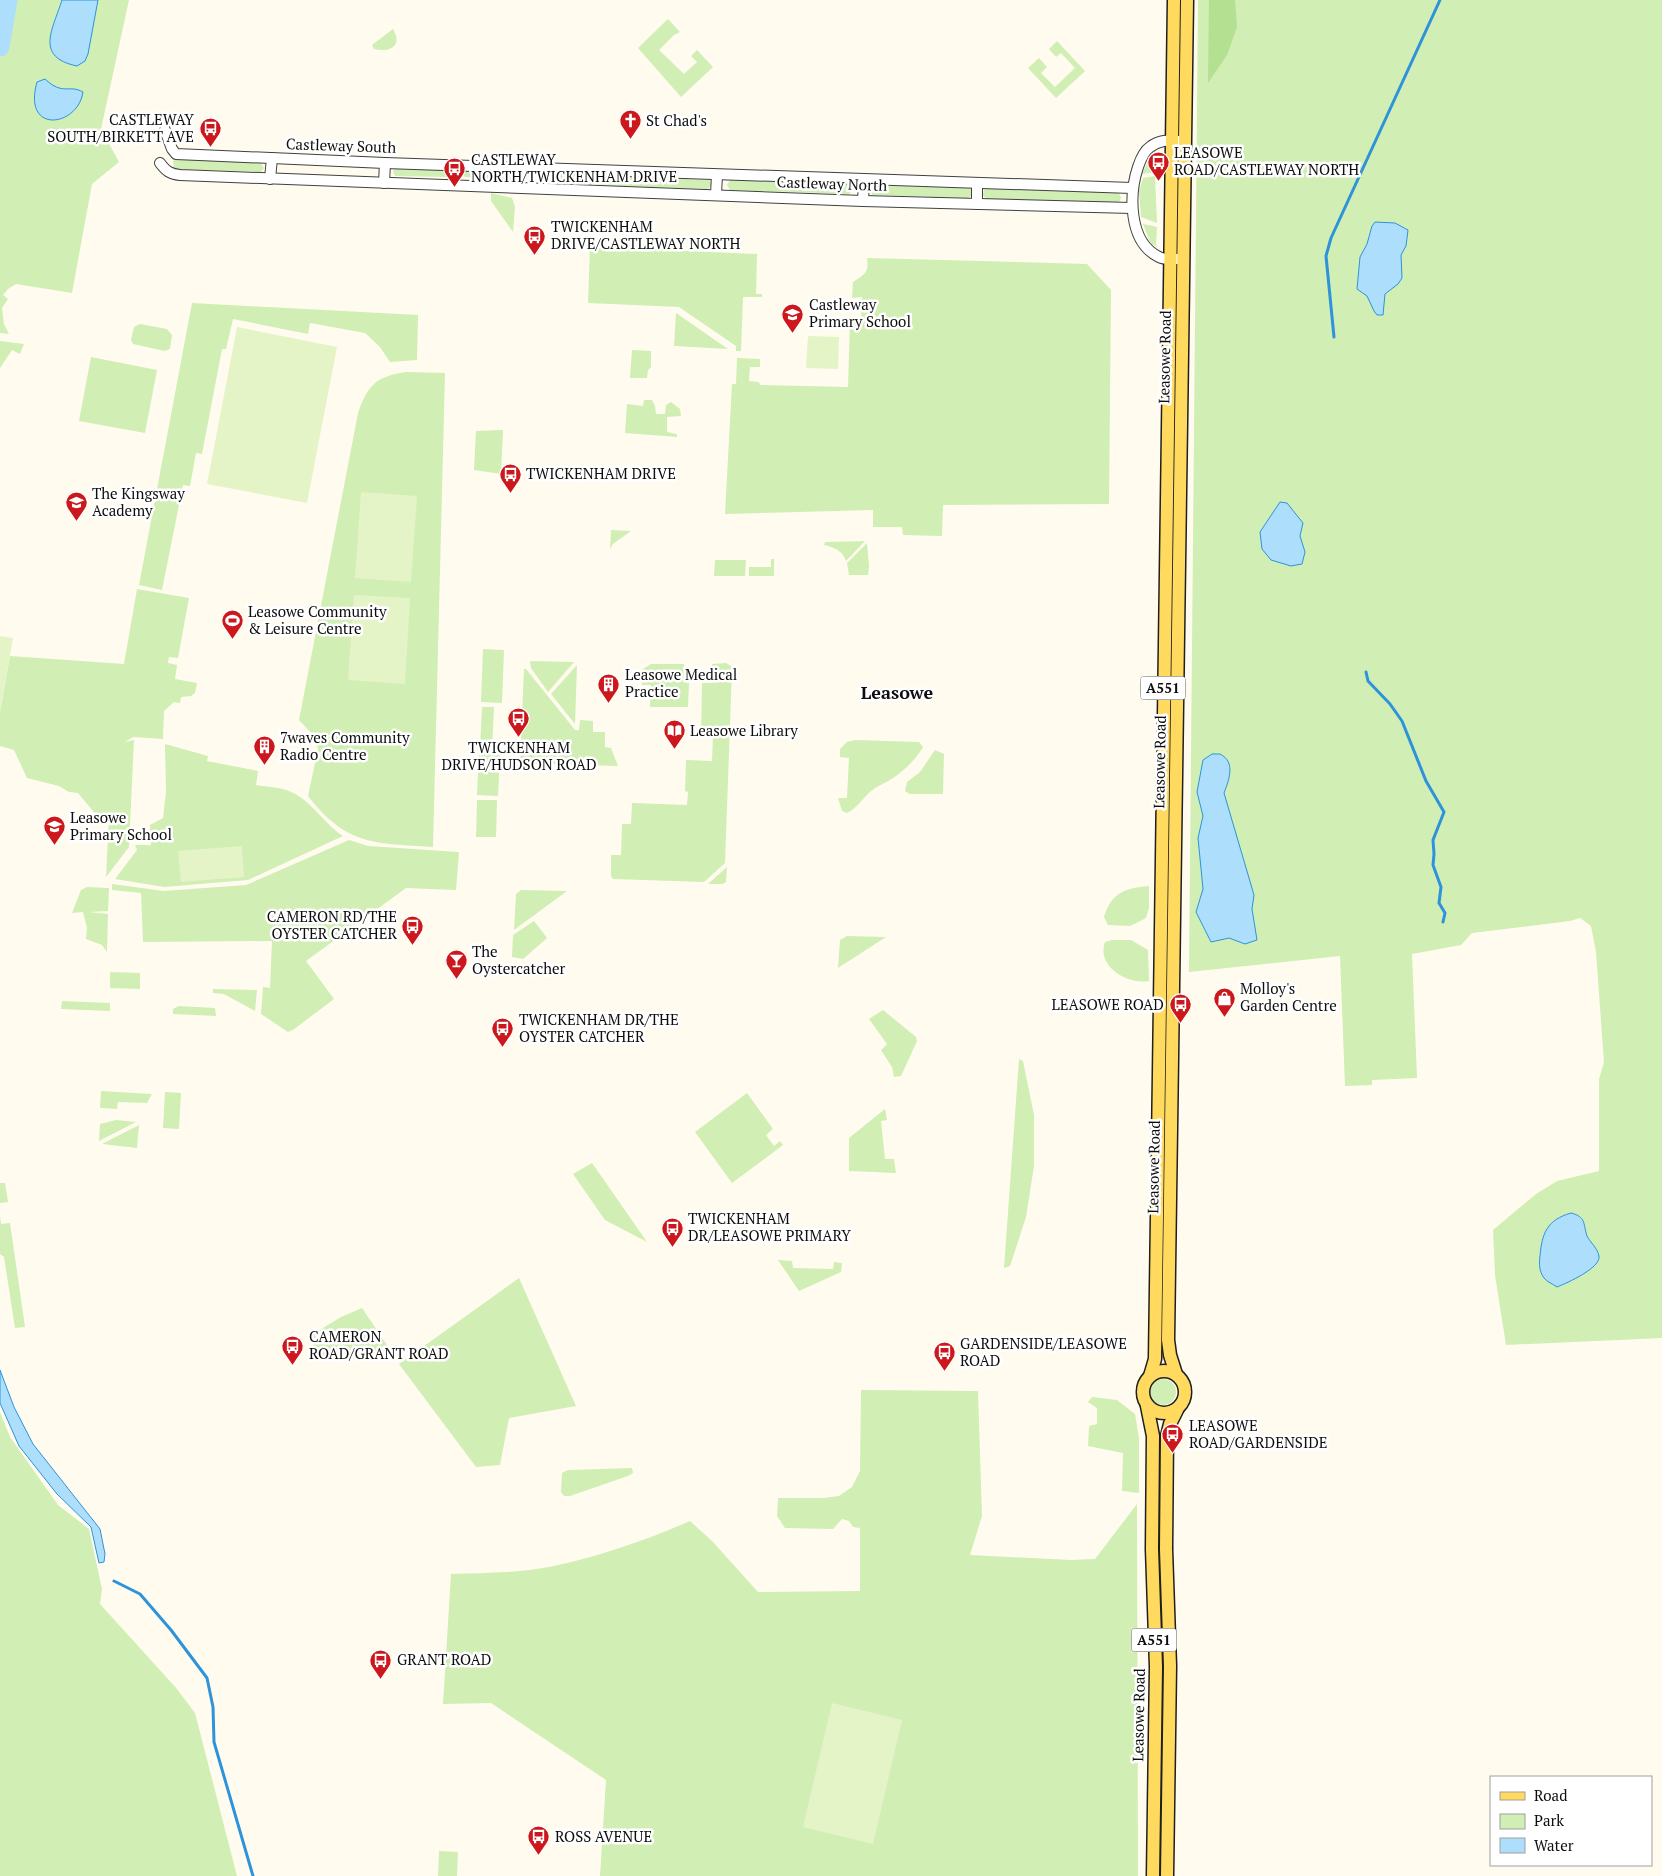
<svg xmlns="http://www.w3.org/2000/svg" width="1662" height="1876" font-family="'PT Serif',serif">
<rect width="100%" height="100%" fill="#fffcef"/>
<g fill="#d1eeb4">
<polygon points="0,0 129,0 101,129 119,162 92,184 72,293 16,284 8,289 3,295 8,299 2,308 4,324 9,334 0,333"/>
<polygon points="1198,0 1662,0 1662,1338 1506,1345 1495,1275 1493,1230 1536,1194 1557,1181 1599,1171 1599,1079 1604,1062 1596,952 1591,926 1580,918 1570,921 1472,933 1461,945 1412,954 1417,1078 1372,1080 1372,1085 1345,1086 1340,956 1189,972"/>
<polygon points="668,19 680,32 674,35 659,50 684,74 697,62 691,56 697,50 713,67 681,97 638,48"/>
<path d="M 393,29 C 403,46 390,53 374,49 L 372,45 Z"/>
<polygon points="1057,41 1085,71 1056,98 1028,68 1039,58 1047,67 1041,73 1055,87 1075,68 1061,53 1056,57 1049,49"/>
<polygon points="1156,149 1155,172 1142,174 1152,152"/>
<polygon points="177,159 261,163 264,168 261,172 174,169 173,161"/>
<polygon points="399,167 517,172 516,182 508,183 453,175 445,177 395,176 393,172 394,169"/>
<polygon points="557,174 710,180 712,185 708,189 557,184"/>
<polygon points="1155,176 1157,223 1141,217 1139,191 1143,178"/>
<polygon points="730,180 851,184 851,192 849,194 730,190 727,185"/>
<polygon points="872,185 969,188 973,191 972,195 968,198 872,195 870,188"/>
<polygon points="987,188 1118,192 1121,197 1120,201 1112,204 986,199 983,195 984,190"/>
<polygon points="491,193 512,198 515,207 513,232 491,201"/>
<polygon points="1143,224 1157,227 1156,246 1151,244"/>
<polygon points="590,247 757,254 756,294 762,294 762,297 743,297 741,351 736,351 736,346 679,307 588,303"/>
<path d="M 867,258 L 1087,264 L 1111,290 L 1109,504 L 943,505 L 942,536 L 903,535 L 902,527 L 873,527 L 873,510 L 725,514 L 732,384 L 736,384 L 737,358 L 760,359 L 760,367 L 750,367 L 749,381 L 759,382 L 760,385 L 848,387 L 850,320 L 861,320 L 862,297 L 852,298 L 853,282 C 865,274 869,273 867,258 Z"/>
<polygon points="192,303 418,315 417,360 390,362 380,347 365,333 310,323 308,334 233,319 226,349 222,349 202,454 196,453 190,486 183,485 162,590 139,585"/>
<polygon points="676,313 728,349 674,346"/>
<polygon points="140,324 167,329 172,335 170,349 165,351 133,344 131,340 134,327"/>
<polygon points="0,341 24,344 20,354 12,350 0,368"/>
<polygon points="632,350 651,351 651,367 648,370 647,378 630,378"/>
<polygon points="91,357 157,370 145,433 79,421"/>
<path d="M 407,372 L 445,373 L 433,847 C 374,843 347,846 308,796 L 318,749 L 314,736 L 299,720 L 358,413 C 368,385 376,376 407,372 Z"/>
<polygon points="644,400 652,400 655,406 656,414 665,414 666,405 671,402 680,409 681,416 667,417 667,432 677,434 677,437 625,433 627,404 643,406"/>
<polygon points="503,430 501,474 474,470 476,431"/>
<polygon points="611,530 631,531 613,544 610,549"/>
<path d="M 865,541 L 846,561 C 842,550 835,548 824,545 L 825,542 Z"/>
<polygon points="867,543 869,566 868,575 849,575 847,563"/>
<polygon points="771,559 774,559 774,576 749,576 749,567 771,567"/>
<polygon points="715,560 746,560 745,576 714,576"/>
<polygon points="137,589 189,598 178,658 169,657 168,663 177,665 175,679 197,683 195,693 191,696 181,697 180,703 174,702 164,711 163,739 133,737 125,742 134,740 129,847 106,877 109,818 98,817 78,793 69,792 59,786 27,778 14,750 0,746 0,712 10,656 124,664"/>
<polygon points="483,649 504,650 502,703 481,702"/>
<polygon points="530,661 574,662 548,692 531,668"/>
<polygon points="726,663 731,666 732,670 725,863 704,882 613,879 611,876 611,855 621,855 622,824 631,824 632,803 687,805 688,792 685,791 686,760 712,761 713,737 701,736 702,683 711,683 712,664"/>
<polygon points="651,664 684,664 683,682 689,683 688,707 650,707 651,685 642,685 643,669"/>
<polygon points="577,665 575,724 551,694"/>
<polygon points="524,669 526,669 575,730 579,730 580,720 593,721 593,732 605,732 605,747 611,748 618,766 520,763"/>
<polygon points="482,707 494,707 492,749 480,749"/>
<path d="M 855,740 L 919,742 L 923,747 C 916,759 905,770 893,778 C 886,783 876,786 870,792 C 862,799 857,808 847,813 L 842,811 L 838,798 L 847,798 L 849,758 L 840,757 L 840,749 L 847,742 Z"/>
<path d="M 165,744 L 208,756 L 207,761 L 258,771 L 256,785 C 267,787 281,787 291,792 C 312,801 324,824 343,836 L 248,880 L 164,887 L 115,879 L 137,850 L 135,845 L 151,845 L 150,825 L 163,818 L 166,792 Z"/>
<polygon points="935,750 944,754 943,794 910,794 905,791 907,782 920,772"/>
<polygon points="479,753 500,753 498,796 477,795"/>
<polygon points="477,800 497,800 496,837 476,837"/>
<polygon points="349,840 368,846 459,852 456,890 406,888 306,961 334,999 293,1030 288,1032 261,1014 263,987 270,988 272,941 143,942 141,893 112,890 112,884 164,891 246,885"/>
<polygon points="727,867 726,882 722,884 708,884"/>
<path d="M 1149,886 L 1149,908 L 1146,918 L 1130,926 L 1108,925 L 1104,917 C 1111,893 1125,888 1149,886 Z"/>
<polygon points="87,887 109,888 108,911 89,912 108,914 107,952 102,945 86,939 87,928 83,912 72,913 81,890"/>
<polygon points="521,890 567,891 514,930 516,894"/>
<polygon points="534,921 547,938 523,959 512,957 513,935"/>
<polygon points="847,936 886,937 838,968 840,940"/>
<path d="M 1112,940 L 1131,940 L 1148,950 L 1149,981 C 1127,985 1096,966 1105,942 Z"/>
<polygon points="110,972 140,973 140,989 110,988"/>
<polygon points="213,989 257,990 255,1011 224,994 213,993"/>
<polygon points="62,1001 110,1003 110,1011 61,1009"/>
<polygon points="179,1006 215,1008 216,1016 173,1014 173,1009"/>
<polygon points="883,1010 916,1037 917,1041 901,1076 894,1077 892,1067 881,1050 887,1044 869,1019"/>
<polygon points="1019,1059 1023,1061 1034,1115 1034,1166 1026,1217 1010,1266 1004,1268"/>
<polygon points="101,1091 152,1094 147,1103 118,1102 117,1109 100,1108"/>
<polygon points="165,1092 181,1093 179,1129 163,1128"/>
<polygon points="747,1093 773,1129 766,1135 774,1146 780,1141 783,1145 732,1183 695,1132"/>
<polygon points="885,1109 887,1120 881,1121 885,1159 894,1159 896,1173 849,1171 849,1138"/>
<polygon points="116,1120 136,1122 99,1141 100,1124"/>
<polygon points="139,1125 137,1148 102,1144"/>
<polygon points="592,1163 647,1242 605,1220 573,1174"/>
<polygon points="0,1183 5,1183 8,1202 0,1203"/>
<polygon points="0,1216 1,1224 10,1223 25,1327 15,1328 4,1257 0,1254"/>
<polygon points="778,1260 792,1261 793,1268 833,1269 834,1262 842,1263 841,1272 799,1291"/>
<polygon points="519,1278 576,1406 509,1418 500,1465 476,1467 399,1364"/>
<polygon points="362,1308 395,1357 314,1355 313,1334 341,1317"/>
<circle cx="1163" cy="1392" r="13"/>
<path d="M 861,1390 L 978,1391 L 982,1516 L 970,1555 L 1071,1560 L 1095,1559 L 1137,1504 L 1138,1876 L 600,1876 L 606,1780 L 491,1703 L 443,1704 L 451,1574 C 485,1573 521,1573 554,1566 C 600,1556 647,1540 690,1521 L 712,1541 L 758,1592 L 860,1591 L 860,1528 L 853,1527 L 849,1521 L 842,1519 L 833,1529 L 785,1528 L 777,1516 L 778,1498 L 823,1498 L 839,1496 L 852,1487 L 860,1471 Z"/>
<polygon points="1092,1397 1117,1400 1135,1414 1139,1438 1139,1493 1122,1491 1123,1453 1088,1446 1089,1426 1097,1424 1097,1408 1088,1402"/>
<polygon points="0,1412 10,1437 58,1505 89,1529 102,1589 100,1604 177,1689 195,1713 237,1876 0,1876"/>
<polygon points="632,1468 633,1473 628,1476 570,1496 564,1496 561,1492 562,1473 568,1470"/>
<polygon points="439,1851 458,1852 457,1876 438,1876"/>
</g>
<polygon fill="#b4e091" points="1209,0 1235,0 1237,27 1227,55 1208,83"/>
<g fill="#e4f4c7">
<polygon points="237,327 337,347 307,503 207,484"/>
<polygon points="808,336 839,337 838,369 806,368"/>
<polygon points="361,492 417,496 411,582 355,578"/>
<polygon points="354,595 410,598 405,684 348,680"/>
<polygon points="0,636 13,638 0,712"/>
<polygon points="242,846 244,877 181,882 178,851"/>
<polygon points="832,1703 902,1720 873,1844 803,1827"/>
</g>
<g fill="#addefc" stroke="#2d93db">
<path d="M 62,0 L 98,0 L 88,54 L 85,61 L 77,66 C 34,57 53,29 62,0 Z"/>
<path d="M 45,79 C 63,96 69,84 83,92 C 78,127 22,135 37,82 Z"/>
<polygon points="1375,222 1395,223 1408,230 1406,246 1401,255 1402,278 1398,284 1385,294 1383,315 1377,315 1374,311 1367,296 1357,289 1360,257 1367,244 1372,226"/>
<polygon points="1280,502 1287,503 1303,523 1300,536 1305,552 1302,564 1291,566 1271,560 1262,549 1260,532"/>
<path d="M 1212,754 L 1220,754 C 1236,762 1229,780 1224,793 L 1254,895 L 1252,909 L 1257,940 L 1245,944 L 1229,938 L 1211,942 L 1196,912 L 1203,889 L 1198,838 L 1203,816 L 1197,792 L 1203,760 Z"/>
<path d="M 1571,1213 C 1586,1217 1583,1223 1587,1236 C 1590,1242 1598,1249 1599,1256 C 1601,1268 1567,1283 1557,1287 C 1553,1284 1547,1282 1544,1278 C 1539,1271 1539,1264 1540,1256 C 1542,1233 1547,1220 1571,1213 Z"/>
<polygon points="0,1370 14,1407 33,1444 100,1529 105,1554 104,1562 99,1563 91,1527 57,1494 19,1446 0,1403"/>
</g>
<g fill="none" stroke-linecap="round" stroke-linejoin="round">
<g stroke="#2d93db" stroke-width="3">
<polyline points="1334,337 1326,256 1331,238 1440,0"/>
<polyline points="1366,672 1368,681 1390,704 1402,721 1426,781 1444,812 1433,840 1434,854 1433,865 1441,887 1439,903 1445,913 1443,922"/>
<polyline points="114,1581 140,1594 171,1630 207,1678 213,1707 214,1742 253,1876"/>
</g>
<polyline stroke="#addefc" stroke-width="19" points="0,47 8,0"/>
<defs>
<g id="minor">
<polyline points="165,130 172,149 176,154 385,163 1132,188"/>
<path d="M 160,163 C 166,171 170,174 180,175 L 863,201 L 1132,208"/>
<polyline points="270,179 272,158"/>
<polyline points="384,183 385,163"/>
<polyline points="716,194 717,175"/>
<polyline points="863,201 864,180"/>
<polyline points="977,204 977,184"/>
<path d="M 1177,259 C 1172,259 1164,260 1159,257 C 1128,242 1129,194 1138,167 C 1140,161 1144,151 1150,147 C 1159,140 1168,140 1179,141"/>
</g>
<g id="major">
<circle cx="1164" cy="1392" r="21"/>
<polyline points="1176,1374 1170,1355 1168,1340 1187,0"/>
<polyline points="1150,1376 1155,1359 1174,0"/>
<polyline points="1147,1406 1153,1436 1152,1549 1156,1667 1153,1876"/>
<polyline points="1167,1876 1170,1666 1166,1549 1167,1436 1170,1424 1177,1410"/>
</g>
</defs>
<use href="#minor" stroke="#414141" stroke-width="12"/>
<use href="#major" stroke="#1f1f1f" stroke-width="15"/>
<use href="#minor" stroke="#fff" stroke-width="10"/>
<use href="#major" stroke="#ffda5f" stroke-width="12"/>
</g>
<defs>
<symbol id="church-pin" viewBox="-11 -11 22 30"><path d="M0 17L-7.5 6A9.5 9.5 0 1 1 7.5 6Z" fill="#cc171d" stroke="#fff"/><path d="M-1.2-6h2.4v3.5h3.3v2.4h-3.3V6h-2.4V-.1h-3.3v-2.4h3.3Z" fill="#fff"/></symbol>
<symbol id="bus-pin" viewBox="-11 -11 22 30"><path d="M0 17L-7.5 6A9.5 9.5 0 1 1 7.5 6Z" fill="#cc171d" stroke="#fff"/><path d="M-5-6H5V4H4V6H2V4H-2V6H-4V4H-5ZM-3.5-4V0h7V-4ZM-3.5 1.2v1.5H-2V1.2ZM2 1.2v1.5H3.5V1.2Z" fill="#fff"/></symbol>
<symbol id="school-pin" viewBox="-11 -11 22 30"><path d="M0 17L-7.5 6A9.5 9.5 0 1 1 7.5 6Z" fill="#cc171d" stroke="#fff"/><path d="M0-5L7-2L0 1L-7-2ZM-4 1L0 2.5L4 1V4Q0 6-4 4Z" fill="#fff"/></symbol>
<symbol id="stadium-pin" viewBox="-11 -11 22 30"><path d="M0 17L-7.5 6A9.5 9.5 0 1 1 7.5 6Z" fill="#cc171d" stroke="#fff"/><path d="M0-5a6.5 5 0 1 0 0 10a6.5 5 0 1 0 0-10ZM-3.5-1.8h7v3.6h-7Z" fill="#fff"/></symbol>
<symbol id="building-pin" viewBox="-11 -11 22 30"><path d="M0 17L-7.5 6A9.5 9.5 0 1 1 7.5 6Z" fill="#cc171d" stroke="#fff"/><path d="M-4-6H4V6H1V3H-1V6H-4ZM-2.5-4.3h1.7v1.8h-1.7ZM.8-4.3h1.7v1.8H.8ZM-2.5-1h1.7V.8h-1.7ZM.8-1h1.7V.8H.8Z" fill="#fff"/></symbol>
<symbol id="library-pin" viewBox="-11 -11 22 30"><path d="M0 17L-7.5 6A9.5 9.5 0 1 1 7.5 6Z" fill="#cc171d" stroke="#fff"/><path d="M-6-4Q-3-5.5-.7-3.5V5Q-3 3-6 4ZM6-4Q3-5.5 .7-3.5V5Q3 3 6 4Z" fill="#fff"/></symbol>
<symbol id="bar-pin" viewBox="-11 -11 22 30"><path d="M0 17L-7.5 6A9.5 9.5 0 1 1 7.5 6Z" fill="#cc171d" stroke="#fff"/><path d="M-6-5H6L.8 .8V4.5H3.5V6h-7V4.5H-.8V.8Z" fill="#fff"/></symbol>
<symbol id="shop-pin" viewBox="-11 -11 22 30"><path d="M0 17L-7.5 6A9.5 9.5 0 1 1 7.5 6Z" fill="#cc171d" stroke="#fff"/><path d="M-5-2.5h2.3a2.7 3.5 0 0 1 5.4 0H5L5.5 6h-11ZM-1.5-2.5h3a1.5 2.3 0 0 0-3 0Z" fill="#fff"/></symbol>
</defs>
<g fill-rule="evenodd">
<use href="#church-pin" x="618" y="108" width="25" height="34"/>
<use href="#bus-pin" x="198" y="116" width="25" height="34"/>
<use href="#bus-pin" x="1146" y="150" width="25" height="34"/>
<use href="#bus-pin" x="442" y="156" width="25" height="34"/>
<use href="#bus-pin" x="522" y="224" width="25" height="34"/>
<use href="#school-pin" x="780" y="302" width="25" height="34"/>
<use href="#bus-pin" x="498" y="462" width="25" height="34"/>
<use href="#school-pin" x="64" y="490" width="25" height="34"/>
<use href="#stadium-pin" x="220" y="608" width="25" height="34"/>
<use href="#building-pin" x="596" y="672" width="25" height="34"/>
<use href="#bus-pin" x="506" y="706" width="25" height="34"/>
<use href="#library-pin" x="662" y="718" width="25" height="34"/>
<use href="#building-pin" x="252" y="734" width="25" height="34"/>
<use href="#school-pin" x="42" y="814" width="25" height="34"/>
<use href="#bus-pin" x="400" y="914" width="25" height="34"/>
<use href="#bar-pin" x="444" y="948" width="25" height="34"/>
<use href="#shop-pin" x="1212" y="986" width="25" height="34"/>
<use href="#bus-pin" x="1168" y="992" width="25" height="34"/>
<use href="#bus-pin" x="490" y="1016" width="25" height="34"/>
<use href="#bus-pin" x="660" y="1216" width="25" height="34"/>
<use href="#bus-pin" x="280" y="1334" width="25" height="34"/>
<use href="#bus-pin" x="932" y="1340" width="25" height="34"/>
<use href="#bus-pin" x="1160" y="1422" width="25" height="34"/>
<use href="#bus-pin" x="368" y="1648" width="25" height="34"/>
<use href="#bus-pin" x="526" y="1824" width="25" height="34"/>
</g>
<g text-anchor="middle" stroke-width="5" stroke-linejoin="round" paint-order="stroke">
<g fill="#fff" stroke="#565656" stroke-width="1">
<rect x="1140.5" y="676.5" width="45" height="23" rx="4"/>
<rect x="1131.5" y="1628.5" width="45" height="23" rx="4"/>
</g>
<g font-size="14" font-weight="bold" fill="#0e0e0e">
<text x="1163" y="693">A551</text>
<text x="1154" y="1645">A551</text>
</g>
<g font-size="15" fill="#0e0e0e" stroke="#fff" text-anchor="start">
<text x="194" y="125" text-anchor="end">CASTLEWAY<tspan x="194" dy="17">SOUTH/BIRKETT AVE</tspan></text>
<text x="646" y="126">St Chad's</text>
<text x="1174" y="158">LEASOWE<tspan x="1174" dy="17">ROAD/CASTLEWAY NORTH</tspan></text>
<text x="471" y="165">CASTLEWAY<tspan x="471" dy="17">NORTH/TWICKENHAM DRIVE</tspan></text>
<text x="551" y="232">TWICKENHAM<tspan x="551" dy="17">DRIVE/CASTLEWAY NORTH</tspan></text>
<text x="809" y="310">Castleway<tspan x="809" dy="17">Primary School</tspan></text>
<text x="526" y="479">TWICKENHAM DRIVE</text>
<text x="92" y="499">The Kingsway<tspan x="92" dy="17">Academy</tspan></text>
<text x="248" y="617">Leasowe Community<tspan x="248" dy="17">&amp; Leisure Centre</tspan></text>
<text x="625" y="680">Leasowe Medical<tspan x="625" dy="17">Practice</tspan></text>
<text x="690" y="736">Leasowe Library</text>
<text x="280" y="743">7waves Community<tspan x="280" dy="17">Radio Centre</tspan></text>
<text x="519" y="753" text-anchor="middle">TWICKENHAM<tspan x="519" dy="17">DRIVE/HUDSON ROAD</tspan></text>
<text x="70" y="823">Leasowe<tspan x="70" dy="17">Primary School</tspan></text>
<text x="397" y="922" text-anchor="end">CAMERON RD/THE<tspan x="397" dy="17">OYSTER CATCHER</tspan></text>
<text x="472" y="957">The<tspan x="472" dy="17">Oystercatcher</tspan></text>
<text x="1240" y="994">Molloy's<tspan x="1240" dy="17">Garden Centre</tspan></text>
<text x="1164" y="1010" text-anchor="end">LEASOWE ROAD</text>
<text x="519" y="1025">TWICKENHAM DR/THE<tspan x="519" dy="17">OYSTER CATCHER</tspan></text>
<text x="688" y="1224">TWICKENHAM<tspan x="688" dy="17">DR/LEASOWE PRIMARY</tspan></text>
<text x="309" y="1342">CAMERON<tspan x="309" dy="17">ROAD/GRANT ROAD</tspan></text>
<text x="960" y="1349">GARDENSIDE/LEASOWE<tspan x="960" dy="17">ROAD</tspan></text>
<text x="1189" y="1431">LEASOWE<tspan x="1189" dy="17">ROAD/GARDENSIDE</tspan></text>
<text x="397" y="1665">GRANT ROAD</text>
<text x="555" y="1842">ROSS AVENUE</text>
</g>
<g font-size="15" fill="#0e0e0e" stroke="#fff">
<text transform="translate(341 146) rotate(2)" y="5">Castleway South</text>
<text transform="translate(832 184) rotate(2)" y="5">Castleway North</text>
<text transform="translate(1165 357) rotate(-89)" y="5">Leasowe Road</text>
<text transform="translate(1160 762) rotate(-89)" y="5">Leasowe Road</text>
<text transform="translate(1154 1167) rotate(-89)" y="5">Leasowe Road</text>
<text transform="translate(1139 1715) rotate(-89)" y="5">Leasowe Road</text>
</g>
<g font-size="18" font-weight="bold" fill="#0e0e0e" stroke="#fff">
<text x="897" y="699">Leasowe</text>
</g>
</g>
<rect x="1490" y="1776" width="162" height="90" fill="#ffffff" stroke="#9f9f9f"/>
<rect x="1500" y="1792" width="25" height="8" fill="#ffda5f" stroke="#9f9f9f"/>
<text x="1534" y="1801" font-size="15" fill="#0e0e0e">Road</text>
<rect x="1500" y="1814" width="25" height="15" fill="#d1eeb4" stroke="#9f9f9f"/>
<text x="1534" y="1826" font-size="15" fill="#0e0e0e">Park</text>
<rect x="1500" y="1838" width="25" height="15" fill="#addefc" stroke="#9f9f9f"/>
<text x="1534" y="1851" font-size="15" fill="#0e0e0e">Water</text>
</svg>
